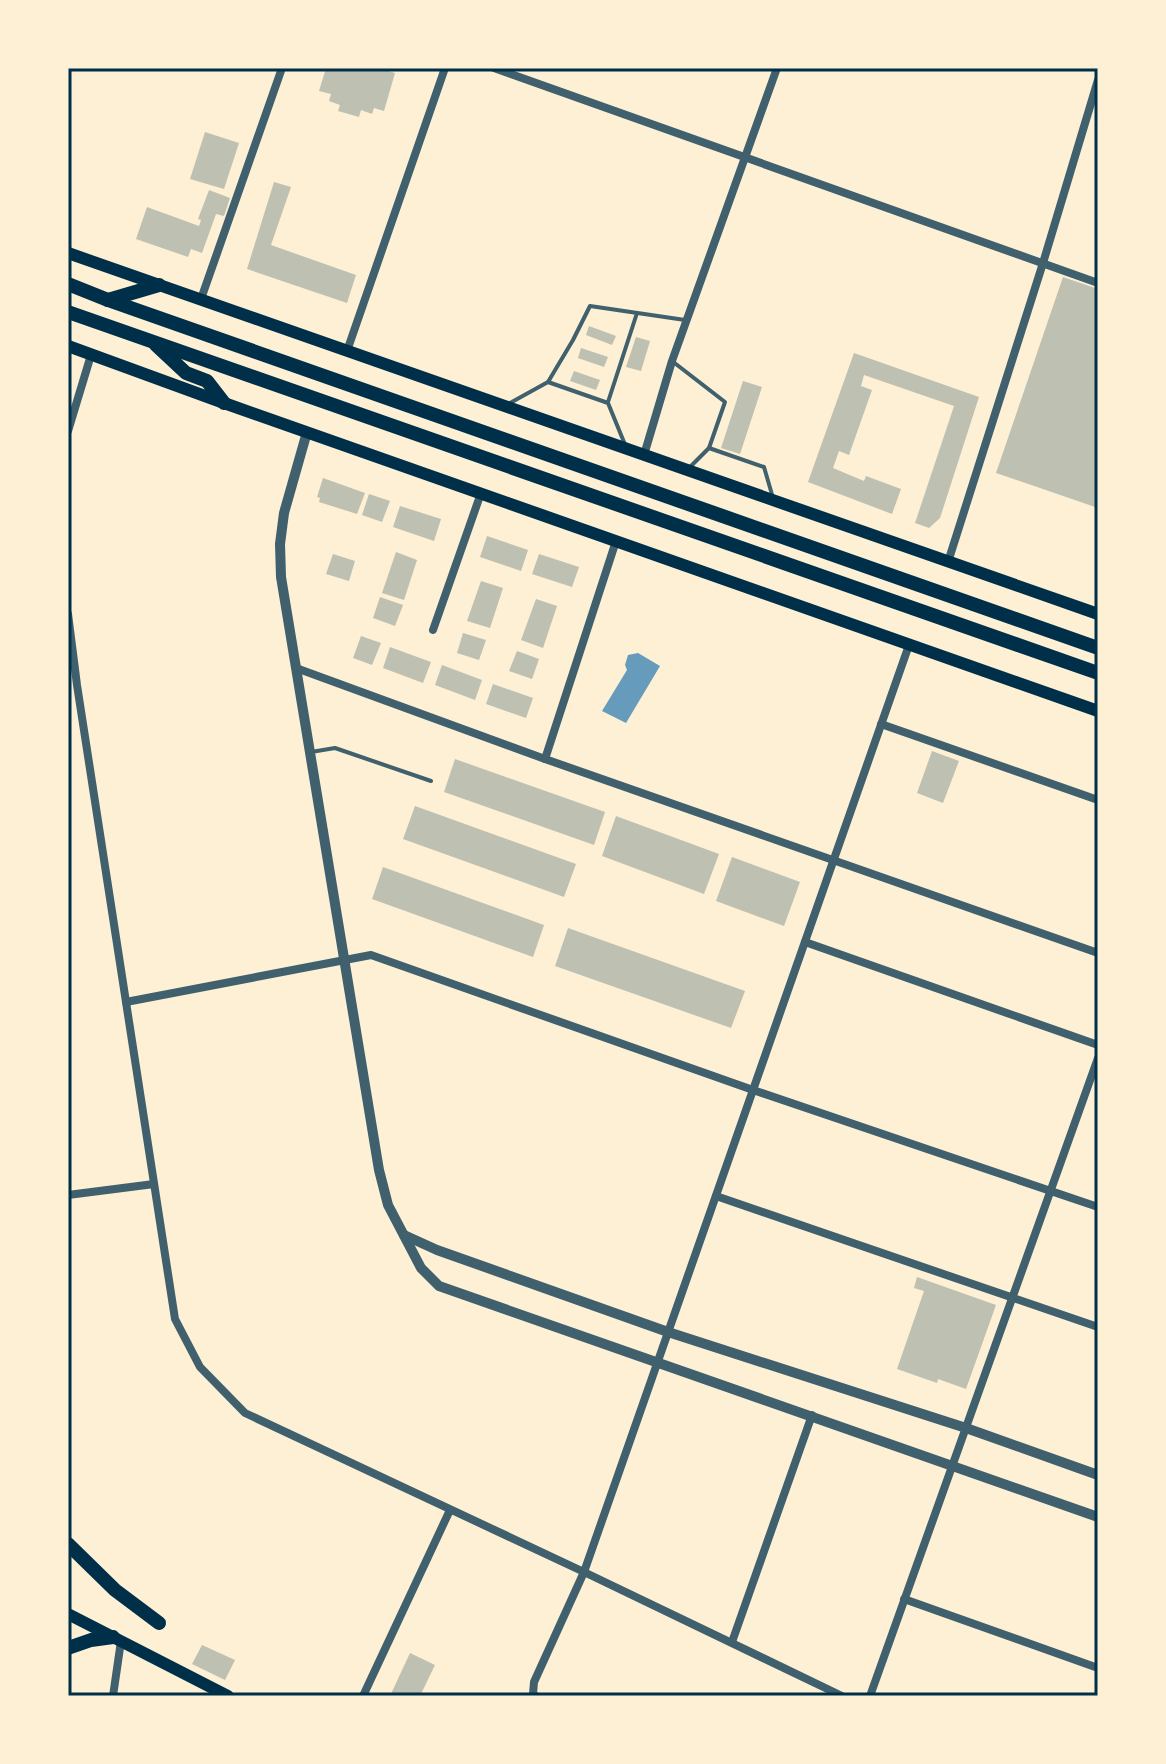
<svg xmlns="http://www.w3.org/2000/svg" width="1166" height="1764" font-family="'Fira Sans Condensed',sans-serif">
<rect width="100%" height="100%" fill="#fdf0d5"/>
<polygon fill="#669bbc" points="638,653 660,666 626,723 602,711 627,670 625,665 628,655"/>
<g fill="#bec0b2">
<polygon points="326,68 379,68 395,73 384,111 374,108 372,114 361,110 359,117 338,111 340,105 329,101 331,94 319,91"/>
<polygon points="205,132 239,143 224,189 190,179"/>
<polygon points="274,182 291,187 271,245 356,275 347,303 247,269"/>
<polygon points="209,190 230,198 224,216 216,214 202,253 191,249 188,257 136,239 147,207 199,226 201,220 198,219"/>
<polygon points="1063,277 1098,289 1098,508 996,473"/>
<polygon points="589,326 616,336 612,345 586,335"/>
<polygon points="636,337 650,341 641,371 626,367"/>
<polygon points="581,348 608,357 604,367 578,358"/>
<polygon points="854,353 979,397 940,518 929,528 915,523 954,406 864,375 861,386 872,390 849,455 839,451 833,468 864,481 866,476 901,489 892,514 808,482"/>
<polygon points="574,371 600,380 596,390 570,381"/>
<polygon points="743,381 762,387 740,454 721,448"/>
<polygon points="323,478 365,493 357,514 319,502 320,498 317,497"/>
<polygon points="369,494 390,501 382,522 362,515"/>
<polygon points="400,506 441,519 434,541 393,527"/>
<polygon points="487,536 528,550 521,571 480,557"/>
<polygon points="396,552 417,560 404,600 382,593"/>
<polygon points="333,554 355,561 349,581 326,574"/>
<polygon points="539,554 579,567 572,587 532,574"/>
<polygon points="481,581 503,588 490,628 467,621"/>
<polygon points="380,597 403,605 395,626 373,618"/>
<polygon points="536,599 557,606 543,648 521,640"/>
<polygon points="463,633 486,640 479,660 457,653"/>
<polygon points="361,636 381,643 372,665 353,658"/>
<polygon points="390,647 431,662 423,683 383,668"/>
<polygon points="517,651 539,659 532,679 509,671"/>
<polygon points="442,665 482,680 475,700 435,685"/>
<polygon points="493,684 533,698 526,718 486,704"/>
<polygon points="932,751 959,761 943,803 917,793"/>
<polygon points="455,759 605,812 594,845 444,792"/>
<polygon points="415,806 576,864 564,897 403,839"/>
<polygon points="616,816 719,854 704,894 602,856"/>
<polygon points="732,857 800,882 784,926 716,901"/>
<polygon points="383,867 544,925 533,957 372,899"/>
<polygon points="568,928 745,991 731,1028 555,966"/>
<polygon points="917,1277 996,1305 966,1389 938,1379 937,1383 897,1369 924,1291 914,1288"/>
<polygon points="202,1645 235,1660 225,1680 192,1664"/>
<polygon points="410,1653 435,1665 420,1696 390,1696"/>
</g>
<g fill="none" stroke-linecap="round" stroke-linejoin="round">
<g stroke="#3f606c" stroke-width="4">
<polyline points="672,361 725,402 709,448"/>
<polyline points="548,382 573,340 590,306 685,320"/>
<polyline points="608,402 637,313"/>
<polyline points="510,403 548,382 608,403 626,447"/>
<polyline points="688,469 709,448 764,467 773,498"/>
<polyline points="311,752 335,748 431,781"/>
</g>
<g stroke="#3f606c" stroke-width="8">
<polyline points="494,68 1098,283"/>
<polyline points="201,299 282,68"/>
<polyline points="347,351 445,68"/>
<polyline points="68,431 91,355"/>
<polyline points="644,455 672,361 777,68"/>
<polyline points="948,562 1043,263 1098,80"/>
<polyline points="68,614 77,685 175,1319 200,1367 245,1413 584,1572 842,1696"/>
<polyline points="433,630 481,493"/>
<polyline points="296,668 545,759 1098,953"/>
<polyline points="881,724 1098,800"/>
<polyline points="545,759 616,541"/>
<polyline points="805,942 1098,1045"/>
<polyline points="126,1002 371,955 753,1090 1098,1207"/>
<polyline points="68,1195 154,1184"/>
<polyline points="716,1196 1098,1327"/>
<polyline points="904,1599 1098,1668"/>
<polyline points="732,1642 812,1415"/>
<polyline points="113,1696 121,1641"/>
<polyline points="363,1696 450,1510"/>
<polyline points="536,1696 533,1694 534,1682 584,1572 909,645"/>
<polyline points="870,1696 1098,1058"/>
</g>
<g stroke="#3f606c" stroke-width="10">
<polyline points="307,432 284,513 280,544 281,577 379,1170 388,1205 421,1268 439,1286 1098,1517"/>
<polyline points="404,1235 437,1250 668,1332 966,1428 1098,1475"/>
</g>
<g stroke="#003049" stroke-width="12">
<polyline points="68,253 1098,614"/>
<polyline points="68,346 224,403 1098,711"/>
<polyline points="68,1614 228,1696"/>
</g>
<g stroke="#003049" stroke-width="14">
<polyline points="68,284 108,300 1098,648"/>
<polyline points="108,300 159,285"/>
<polyline points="68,312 1098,673"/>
<polyline points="156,345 186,373 207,381 224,403"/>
<polyline points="68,1544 115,1590 159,1623"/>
<polyline points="68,1648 91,1640 113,1637"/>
</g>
</g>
<rect width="1166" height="1764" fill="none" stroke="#fdf0d5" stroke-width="140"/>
<rect x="70" y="70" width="1026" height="1624" fill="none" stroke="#003049" stroke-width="3"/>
</svg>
